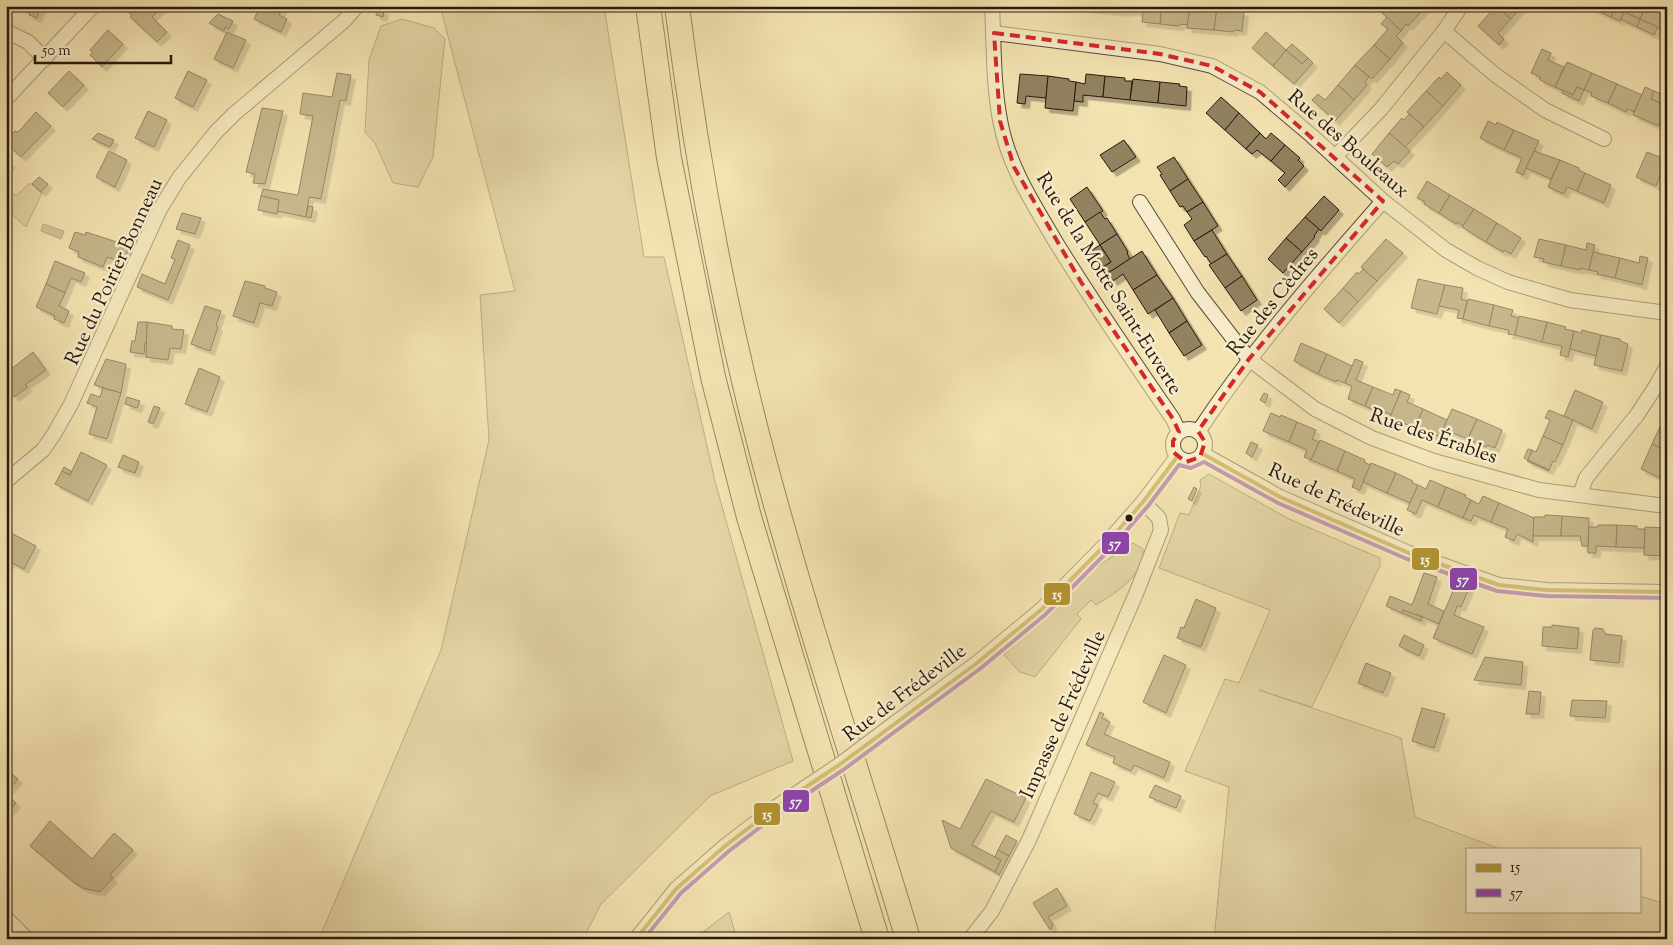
<svg xmlns="http://www.w3.org/2000/svg" width="1673" height="945" font-family="'Sorts Mill Goudy',serif">
<defs>
<filter id="shadow"><feDropShadow dx="4.5" dy="4.5" stdDeviation="0" flood-color="#0004"/></filter>
</defs>
<rect width="100%" height="100%" fill="#f3e3b0"/>
<filter id="stains"><feTurbulence type="fractalNoise" baseFrequency=".004" numOctaves="4"/><feColorMatrix values="0 0 0 0 .2 0 0 0 0 .09 0 0 0 0 .02 0 0 0 .5 -.17"/></filter>
<radialGradient id="worn" r=".72"><stop offset=".6" stop-color="#630" stop-opacity="0"/><stop offset="1" stop-color="#630" stop-opacity=".3"/></radialGradient>
<g fill="#d0c194" stroke="#7c6d50">
<polygon points="440,6 604,6 644,257 664,257 715,481 793,761 710,796 601,904 583,939 319,939 441,650 489,440 480,295 515,291"/>
<polygon points="402,19 434,28 445,39 433,157 418,187 393,183 375,143 365,132 369,60 381,26"/>
<polygon points="30,183 42,193 26,227 6,209 6,193 9,190 16,196"/>
<polygon points="1209,474 1289,519 1380,558 1380,566 1312,707 1259,690 1401,738 1415,817 1500,849 1467,849 1467,911 1639,911 1639,896 1667,904 1667,939 1214,939 1229,787 1185,771 1225,679 1239,683 1270,610 1159,568 1180,513 1189,515 1201,486 1200,480"/>
<path d="M 1133,543 L 1143,549 C 1142,578 1118,591 1096,605 L 1091,600 L 1077,614 L 1081,619 L 1035,677 L 1020,672 L 1004,655 L 1092,570 Z"/>
<polygon points="729,912 737,939 694,939"/>
</g>
<polygon fill="#ae9e78" stroke="#78694d" points="43,224 64,231 61,239 41,231"/>
<g fill="#918261" stroke="#27190c" filter="url(#shadow)">
<polygon points="15,6 41,6 37,18 29,15 30,11"/>
<polygon points="135,6 162,7 152,17 167,32 157,42 130,17 132,15 129,13"/>
<polygon points="260,6 283,6 279,15 287,19 281,32 254,19"/>
<polygon points="1086,6 1106,6 1106,10 1086,8"/>
<polygon points="1106,6 1135,6 1134,11 1126,11 1126,12 1106,10"/>
<polygon points="1135,6 1162,6 1160,24 1142,22 1143,12 1134,11"/>
<polygon points="1162,6 1190,6 1188,25 1180,24 1179,26 1160,24"/>
<polygon points="1190,6 1217,8 1214,30 1187,28"/>
<polygon points="1386,6 1415,6 1421,12 1408,26 1406,24 1401,31 1381,12"/>
<polygon points="1415,6 1426,6 1421,12"/>
<polygon points="1496,6 1511,19 1498,33 1504,39 1499,45 1478,26"/>
<polygon points="1496,6 1522,6 1511,19"/>
<polygon points="1587,6 1616,6 1611,17"/>
<polygon points="1616,6 1646,6 1640,19 1624,12 1620,21 1611,17"/>
<polygon points="1646,6 1660,6 1667,9 1667,26 1665,31 1640,19"/>
<polygon points="1217,8 1244,12 1242,31 1234,30 1233,32 1214,30"/>
<polygon points="377,9 384,10 383,17 376,15"/>
<polygon points="1624,12 1640,19 1637,27 1621,19"/>
<polygon points="218,14 233,21 229,29 225,27 224,31 209,23"/>
<polygon points="1387,17 1401,31 1396,36 1403,43 1390,59 1374,45 1388,29 1381,24"/>
<polygon points="1640,19 1658,27 1654,35 1637,27"/>
<polygon points="108,30 123,44 102,67 90,55 93,52 90,50"/>
<polygon points="227,32 246,40 233,68 214,59"/>
<polygon points="1266,32 1286,50 1273,66 1252,48"/>
<polygon points="1292,44 1308,58 1302,64 1286,50"/>
<polygon points="1374,45 1390,59 1372,79 1355,65"/>
<polygon points="1542,49 1551,53 1548,60 1564,67 1555,87 1540,80 1540,77 1531,73"/>
<polygon points="1286,50 1302,64 1308,58 1313,63 1294,84 1273,66"/>
<polygon points="1567,62 1592,73 1584,90 1577,87 1573,95 1555,87"/>
<polygon points="1355,65 1369,77 1365,82 1367,85 1354,100 1338,85"/>
<polygon points="69,71 84,85 63,107 48,93"/>
<polygon points="188,71 207,80 193,107 175,98"/>
<polygon points="1447,72 1461,85 1443,106 1426,91 1439,77 1441,79"/>
<polygon points="337,73 351,75 346,101 340,100 321,199 309,197 306,217 277,211 279,200 261,196 263,189 298,195 313,116 300,114 303,93 332,97"/>
<polygon points="1592,73 1617,84 1608,103 1591,96 1592,93 1584,90"/>
<polygon points="1020,74 1048,76 1046,98 1026,96 1025,104 1017,103"/>
<polygon points="1086,74 1105,76 1103,97 1083,95 1083,102 1074,101 1076,82 1085,84"/>
<polygon points="1048,76 1069,79 1069,81 1076,82 1073,111 1045,108"/>
<polygon points="1105,76 1125,78 1125,81 1132,81 1130,100 1103,97"/>
<polygon points="1133,79 1160,82 1158,103 1130,100"/>
<polygon points="1160,82 1180,84 1179,86 1187,87 1186,106 1158,103"/>
<polygon points="1617,84 1642,95 1634,112 1627,109 1626,112 1608,103"/>
<polygon points="1338,85 1354,100 1335,121 1312,100 1318,94 1325,100"/>
<polygon points="1577,87 1584,90 1579,101 1562,93 1563,90 1573,95"/>
<polygon points="1645,87 1654,91 1651,99 1667,106 1667,109 1659,126 1633,115"/>
<polygon points="1426,91 1443,106 1424,127 1407,112"/>
<polygon points="1654,91 1667,96 1667,106 1651,99"/>
<polygon points="1221,97 1239,113 1225,130 1206,113"/>
<polygon points="262,108 283,111 265,184 253,183 255,174 246,172"/>
<polygon points="148,111 167,120 154,147 135,138"/>
<polygon points="36,112 51,126 21,157 6,143 6,140 15,131 17,132 19,131"/>
<polygon points="1239,113 1260,133 1246,149 1225,130"/>
<polygon points="1409,114 1424,127 1405,147 1389,133 1402,118 1404,120"/>
<polygon points="1488,121 1496,125 1497,122 1514,130 1504,150 1480,138"/>
<polygon points="1514,130 1539,141 1523,175 1516,172 1522,158 1504,150"/>
<polygon points="98,133 114,140 110,147 92,139"/>
<polygon points="1260,133 1266,139 1271,133 1285,145 1271,161 1257,150 1252,154 1246,149"/>
<polygon points="1389,133 1410,151 1398,164 1394,161 1387,167 1372,154"/>
<polygon points="1124,140 1136,157 1112,172 1100,155"/>
<polygon points="1285,145 1300,158 1298,160 1304,166 1285,187 1278,180 1285,173 1271,161"/>
<polygon points="109,151 127,160 115,187 96,177"/>
<polygon points="1534,151 1560,160 1551,179 1526,168"/>
<polygon points="1647,152 1667,160 1656,186 1636,177"/>
<polygon points="1174,157 1188,179 1170,191 1160,175 1162,174 1157,167"/>
<polygon points="6,159 11,164 6,170"/>
<polygon points="1560,160 1579,168 1579,170 1585,173 1577,191 1567,187 1564,194 1548,187"/>
<polygon points="1585,173 1611,185 1604,203 1577,191"/>
<polygon points="39,177 48,184 41,192 32,184"/>
<polygon points="1188,179 1203,202 1187,212 1183,206 1180,207 1170,191"/>
<polygon points="1427,181 1450,195 1439,213 1424,204 1425,202 1417,198"/>
<polygon points="1087,187 1103,211 1085,222 1070,199"/>
<polygon points="1450,195 1474,209 1463,226 1457,222 1456,224 1439,213"/>
<polygon points="261,196 279,200 277,214 258,210"/>
<polygon points="1324,196 1339,210 1321,231 1305,217"/>
<polygon points="1203,202 1218,226 1194,241 1184,225 1192,219 1187,212"/>
<polygon points="308,206 313,207 311,218 306,217"/>
<polygon points="1474,209 1497,223 1486,242 1462,227"/>
<polygon points="1100,212 1105,219 1107,218 1117,234 1100,245 1085,222"/>
<polygon points="182,213 201,218 195,234 176,229"/>
<polygon points="1305,217 1319,229 1314,236 1315,237 1302,252 1286,238"/>
<polygon points="1497,223 1521,238 1511,254 1504,250 1503,252 1486,242"/>
<polygon points="1212,230 1227,254 1211,264 1206,256 1205,257 1194,241"/>
<polygon points="75,232 85,235 86,232 129,246 124,263 107,257 103,267 78,257 79,252 69,248"/>
<polygon points="1117,234 1128,252 1127,253 1130,259 1108,273 1103,267 1111,262 1100,245"/>
<polygon points="1286,238 1302,252 1283,273 1268,259"/>
<polygon points="1386,239 1403,253 1377,281 1361,267"/>
<polygon points="1539,239 1566,245 1561,266 1543,262 1544,259 1534,257"/>
<polygon points="178,240 190,245 168,300 137,287 142,274 165,284 175,259 171,258"/>
<polygon points="1587,243 1595,245 1589,270 1580,268 1580,270 1561,266 1566,245 1586,250"/>
<polygon points="1100,245 1111,262 1103,267 1092,250"/>
<polygon points="1142,251 1157,275 1133,290 1123,274 1113,281 1108,273"/>
<polygon points="1593,252 1620,258 1615,278 1597,274 1598,272 1589,270"/>
<polygon points="1227,254 1242,276 1225,288 1209,265"/>
<polygon points="1640,256 1648,258 1642,285 1615,278 1620,258 1639,263"/>
<polygon points="55,261 85,273 81,282 71,278 65,293 46,284"/>
<polygon points="1363,269 1377,281 1358,302 1343,288 1357,272 1359,274"/>
<polygon points="1157,275 1173,298 1148,314 1133,290"/>
<polygon points="1242,276 1257,300 1241,311 1225,288"/>
<polygon points="1418,279 1445,285 1437,314 1411,308"/>
<polygon points="245,281 265,286 265,288 277,292 272,306 260,303 254,323 233,316"/>
<polygon points="46,284 65,293 59,306 69,311 64,323 54,319 55,316 36,307"/>
<polygon points="1445,285 1463,288 1461,299 1467,301 1463,319 1457,318 1459,310 1439,306"/>
<polygon points="1343,288 1358,302 1339,323 1324,309"/>
<polygon points="1173,298 1187,321 1169,333 1155,310"/>
<polygon points="1468,299 1494,305 1489,326 1463,319"/>
<polygon points="1494,305 1513,310 1511,316 1519,318 1515,335 1508,334 1509,330 1489,326"/>
<polygon points="205,306 221,311 216,326 218,327 210,351 191,344"/>
<polygon points="1519,316 1547,322 1542,342 1515,335"/>
<polygon points="1187,321 1202,345 1184,356 1169,333"/>
<polygon points="138,322 147,322 148,343 145,343 144,354 130,352 132,341 135,341"/>
<polygon points="147,322 172,326 172,329 184,330 181,349 170,348 168,360 146,357"/>
<polygon points="1547,322 1566,327 1565,329 1574,331 1568,357 1560,355 1562,346 1542,342"/>
<polygon points="1582,330 1601,335 1596,356 1570,349 1574,331 1581,333"/>
<polygon points="1601,335 1620,339 1620,341 1628,344 1622,371 1594,365"/>
<polygon points="1301,343 1327,354 1318,374 1294,361"/>
<polygon points="33,352 46,370 25,385 28,387 14,397 6,386 6,373"/>
<polygon points="1327,354 1352,366 1345,383 1337,380 1336,382 1318,374"/>
<polygon points="106,359 126,364 121,393 94,385"/>
<polygon points="1355,359 1363,362 1356,380 1373,387 1365,406 1348,399 1352,386 1345,383"/>
<polygon points="199,368 220,377 207,412 185,404"/>
<polygon points="1373,387 1393,395 1395,389 1401,391 1391,415 1385,412 1384,415 1365,406"/>
<polygon points="103,388 121,393 107,439 89,434 97,407 87,403 91,394 100,397"/>
<polygon points="1575,390 1603,402 1592,429 1564,416"/>
<polygon points="1401,391 1410,395 1407,402 1423,409 1415,428 1390,417"/>
<polygon points="1264,393 1268,395 1265,403 1260,400"/>
<polygon points="127,397 140,401 137,408 125,404"/>
<polygon points="154,406 160,408 153,424 148,422"/>
<polygon points="1423,409 1447,420 1440,437 1433,434 1432,436 1415,428"/>
<polygon points="1452,409 1477,419 1468,439 1443,429"/>
<polygon points="1549,410 1573,420 1563,445 1543,436 1550,420 1545,418"/>
<polygon points="1271,413 1280,417 1281,415 1297,422 1289,442 1263,431"/>
<polygon points="1477,419 1502,430 1495,448 1487,445 1486,447 1468,439"/>
<polygon points="1297,422 1316,430 1312,439 1319,442 1311,460 1304,457 1307,450 1289,442"/>
<polygon points="1660,427 1667,430 1667,451 1652,444"/>
<polygon points="1543,436 1563,445 1555,462 1553,461 1549,470 1528,460 1532,450 1536,452"/>
<polygon points="1320,440 1345,451 1337,471 1311,460"/>
<polygon points="1251,442 1258,445 1252,457 1246,453"/>
<polygon points="1652,444 1667,451 1667,464 1660,478 1641,469"/>
<polygon points="1528,449 1532,450 1528,460 1524,458"/>
<polygon points="1345,451 1365,460 1364,462 1370,465 1360,490 1352,487 1355,479 1337,471"/>
<polygon points="81,452 107,465 88,501 55,484 62,471 70,475"/>
<polygon points="123,455 139,462 135,473 118,467"/>
<polygon points="1528,460 1549,470 1549,471 1527,461"/>
<polygon points="1371,463 1396,473 1387,493 1363,482"/>
<polygon points="64,467 71,471 70,475 62,471"/>
<polygon points="1396,473 1413,481 1412,483 1418,485 1410,503 1387,493"/>
<polygon points="1430,480 1446,487 1438,507 1422,500 1416,514 1407,510 1418,485 1426,489"/>
<polygon points="1194,487 1197,489 1192,501 1188,499"/>
<polygon points="1446,487 1466,495 1465,497 1471,500 1463,518 1438,507"/>
<polygon points="1483,496 1499,503 1491,522 1474,515 1471,521 1463,518 1471,500 1479,504"/>
<polygon points="1499,503 1534,518 1533,542 1517,534 1514,541 1505,537 1508,529 1491,522"/>
<polygon points="1545,515 1562,516 1561,536 1533,536 1534,517 1545,517"/>
<polygon points="1562,516 1589,518 1588,546 1582,546 1580,536 1561,536"/>
<polygon points="1598,525 1617,525 1616,547 1596,546 1596,553 1588,553 1589,527 1598,527"/>
<polygon points="1617,525 1637,526 1637,529 1645,529 1644,548 1616,547"/>
<polygon points="1645,527 1667,528 1667,556 1644,555"/>
<polygon points="7,531 36,546 24,569 10,562 6,569"/>
<polygon points="1424,573 1437,577 1428,604 1444,611 1439,624 1416,614 1415,616 1403,610 1402,613 1386,606 1390,596 1412,605"/>
<polygon points="1456,584 1469,588 1461,607 1457,606 1454,615 1484,627 1472,654 1433,638"/>
<polygon points="1196,599 1216,608 1201,647 1177,638 1181,627 1184,628"/>
<polygon points="1403,610 1422,617 1421,621 1402,613"/>
<polygon points="1552,625 1579,628 1577,649 1542,646 1543,627 1552,627"/>
<polygon points="1595,628 1603,629 1605,634 1622,636 1619,663 1590,660 1593,630"/>
<polygon points="1404,635 1424,645 1419,656 1399,646"/>
<polygon points="1164,655 1186,665 1166,713 1143,702"/>
<polygon points="1485,657 1523,662 1521,685 1474,680"/>
<polygon points="1366,663 1391,673 1383,693 1358,683"/>
<polygon points="1529,691 1541,692 1539,714 1526,714"/>
<polygon points="1572,700 1607,701 1605,718 1570,716"/>
<polygon points="1422,708 1445,714 1434,748 1412,741"/>
<polygon points="1100,712 1104,714 1102,718 1110,722 1104,734 1170,762 1164,778 1134,765 1131,771 1113,763 1115,757 1086,745"/>
<polygon points="6,769 18,779 6,793"/>
<polygon points="1091,772 1115,782 1108,797 1098,793 1093,803 1098,805 1090,821 1074,814"/>
<polygon points="986,779 1026,798 1014,822 991,811 972,845 1001,860 995,872 951,848 942,820 960,829"/>
<polygon points="1155,785 1181,796 1176,808 1149,797"/>
<polygon points="6,794 16,803 6,815"/>
<polygon points="50,821 92,859 114,833 133,850 110,875 113,878 100,892 83,888 72,881 30,846"/>
<polygon points="1006,835 1017,841 1009,856 998,850"/>
<polygon points="998,850 1009,856 999,875 995,872 1001,860 995,857"/>
<polygon points="1057,888 1067,906 1048,917 1053,925 1051,926 1052,928 1050,930 1033,903"/>
</g>
<g fill="none" stroke-linecap="round" stroke-linejoin="round">
<defs>
<g id="minor">
<path d="M 992,6 C 994,44 993,83 1000,120 C 1008,166 1034,205 1057,244 C 1094,304 1133,361 1173,419 L 1179,432"/>
<polyline points="6,31 28,42 45,59"/>
<polyline points="1444,31 1494,74 1545,110 1604,139"/>
<polyline points="994,33 1160,54 1212,66 1260,92 1312,136 1383,201 1446,250 1477,268 1508,282 1570,300 1667,313"/>
<polyline points="6,99 93,6"/>
<polyline points="1335,157 1381,109 1444,31 1461,6"/>
<polyline points="1140,202 1198,293 1249,359 1315,409 1372,438 1434,461 1539,490 1658,505 1667,505"/>
<circle cx="1189" cy="445" r="16"/>
<path d="M 1198,432 C 1253,349 1317,276 1383,201"/>
<polyline points="1203,454 1280,497 1409,553 1499,585 1546,590 1667,592"/>
<polyline points="6,481 43,450 54,434 71,404 160,209 179,178 216,132 234,114 344,21 357,6"/>
<polyline points="1580,495 1586,478 1637,415 1656,386 1667,366"/>
<polyline points="895,723 977,663 1042,609 1105,545 1143,502 1177,457"/>
<polyline points="6,918 27,939"/>
<polyline points="636,939 676,889 725,846 776,807"/>
<polyline points="970,939 992,911 1029,840 1135,596 1161,530 1159,518 1143,502"/>
</g>
<g id="trunk">
<polyline points="648,6 669,158 713,377 749,517 877,939"/>
<path d="M 677,6 C 696,158 724,309 763,457 C 806,619 860,778 908,939"/>
</g>
</defs>
<use href="#minor" stroke="#5a4c35" stroke-width="16"/>
<use href="#trunk" stroke="#27190c" stroke-width="26"/>
<use href="#minor" stroke="#f7edcc" stroke-width="14"/>
<use href="#trunk" stroke="#f3e3b0" stroke-width="24"/>
<defs>
<polyline id="minor-bridge" points="776,807 839,765 895,723"/>
</defs>
<use href="#minor-bridge" stroke="#5a4c35" stroke-width="16" stroke-linecap="butt"/>
<use href="#minor-bridge" stroke="#f7edcc" stroke-width="14"/>
<defs>
<g id="bus-1">
<polyline points="1203,454 1280,497 1409,553 1499,585 1546,590 1667,592"/>
<polyline points="636,939 676,889 725,846 776,807 839,765 977,663 1042,609 1105,545 1143,502 1177,457"/>
</g>
<polyline id="bus-2" points="644,939 681,893 729,851 780,812 843,770 981,668 1046,614 1110,549 1148,506 1179,465 1191,468 1204,462 1278,503 1407,559 1497,591 1546,596 1667,598"/>
</defs>
<use href="#bus-1" stroke="#f7edcc" stroke-width="8"/>
<use href="#bus-2" stroke="#f7edcc" stroke-width="8"/>
<use href="#bus-1" stroke="#b29330" stroke-width="4"/>
<use href="#bus-2" stroke="#8e44ad" stroke-width="4"/>
</g>
<path d="M0 0H1673V945H0ZM 994,33 L 1160,54 L 1212,66 L 1260,92 L 1383,201 L 1249,359 L 1198,431 L 1205,442 L 1200,457 L 1186,462 L 1173,452 L 1173,441 L 1179,432 L 1173,419 L 1081,282 L 1014,167 L 1000,121 Z" fill="#f3e3b0" fill-opacity=".55" fill-rule="evenodd"/>
<path fill="none" stroke="#d62828" stroke-width="4" stroke-dasharray="10 6" stroke-linejoin="round" d="M 994,33 L 1160,54 L 1212,66 L 1260,92 L 1383,201 L 1249,359 L 1198,431 L 1205,442 L 1200,457 L 1186,462 L 1173,452 L 1173,441 L 1179,432 L 1173,419 L 1081,282 L 1014,167 L 1000,121 Z"/>
<circle fill="#27190c" stroke="#f7edcc" stroke-width="2" cx="1129" cy="518" r="4.5"/>
<g text-anchor="middle" stroke-width="5" stroke-linejoin="round" paint-order="stroke">
<g font-size="20" fill="#27190c" stroke="#f7edcc">
<text transform="translate(1349 143) rotate(41)" y="7">Rue des Bouleaux</text>
<text transform="translate(113 271) rotate(-65)" y="7">Rue du Poirier Bonneau</text>
<text transform="translate(1110 283) rotate(58)" y="7">Rue de la Motte Saint-Euverte</text>
<text transform="translate(1272 301) rotate(-51)" y="7">Rue des Cèdres</text>
<text transform="translate(1434 435) rotate(19)" y="7">Rue des Érables</text>
<text transform="translate(1337 499) rotate(25)" y="7">Rue de Frédeville</text>
<text transform="translate(904 692) rotate(-37)" y="7">Rue de Frédeville</text>
<text transform="translate(1062 714) rotate(-66)" y="7">Impasse de Frédeville</text>
</g>
</g>
<g stroke="#f7edcc" stroke-width="2">
<rect x="1101" y="531" width="29" height="24" rx="5" fill="#8e44ad"/>
<rect x="1411" y="547" width="29" height="24" rx="5" fill="#b29330"/>
<rect x="1449" y="567" width="29" height="24" rx="5" fill="#8e44ad"/>
<rect x="1043" y="582" width="28" height="24" rx="5" fill="#b29330"/>
<rect x="782" y="789" width="28" height="24" rx="5" fill="#8e44ad"/>
<rect x="753" y="802" width="28" height="24" rx="5" fill="#b29330"/>
</g>
<g font-size="14" text-anchor="middle" font-weight="bold" fill="#fff">
<text x="1115" y="548">57</text>
<text x="1425" y="564">15</text>
<text x="1463" y="584">57</text>
<text x="1057" y="599">15</text>
<text x="796" y="806">57</text>
<text x="767" y="819">15</text>
</g>
<rect width="1673" height="945" fill="none" stroke="#f3e3b0" stroke-width="25"/>
<rect x="8" y="8" width="1658" height="930" fill="none" stroke="#27190c" stroke-width="2.5"/>
<rect x="12" y="12" width="1648" height="920" fill="none" stroke="#27190c"/>
<rect x="1466" y="848" width="175" height="65" fill="#f7edcc" stroke="#a4987f"/>
<rect x="1476" y="864" width="25" height="8" fill="#b29330" stroke="#a4987f"/>
<text x="1510" y="872" font-size="15" fill="#27190c">15</text>
<rect x="1476" y="889" width="25" height="8" fill="#8e44ad" stroke="#a4987f"/>
<text x="1510" y="898" font-size="15" fill="#27190c">57</text>
<path d="M35 55v8h136v-8" fill="none" stroke="#27190c" stroke-width="2.5"/>
<text x="42" y="55" font-size="15" fill="#27190c" stroke="#f7edcc" stroke-width="4" paint-order="stroke">50 m</text>
<rect width="100%" height="100%" filter="url(#stains)"/>
<rect width="100%" height="100%" fill="url(#worn)"/>
</svg>
